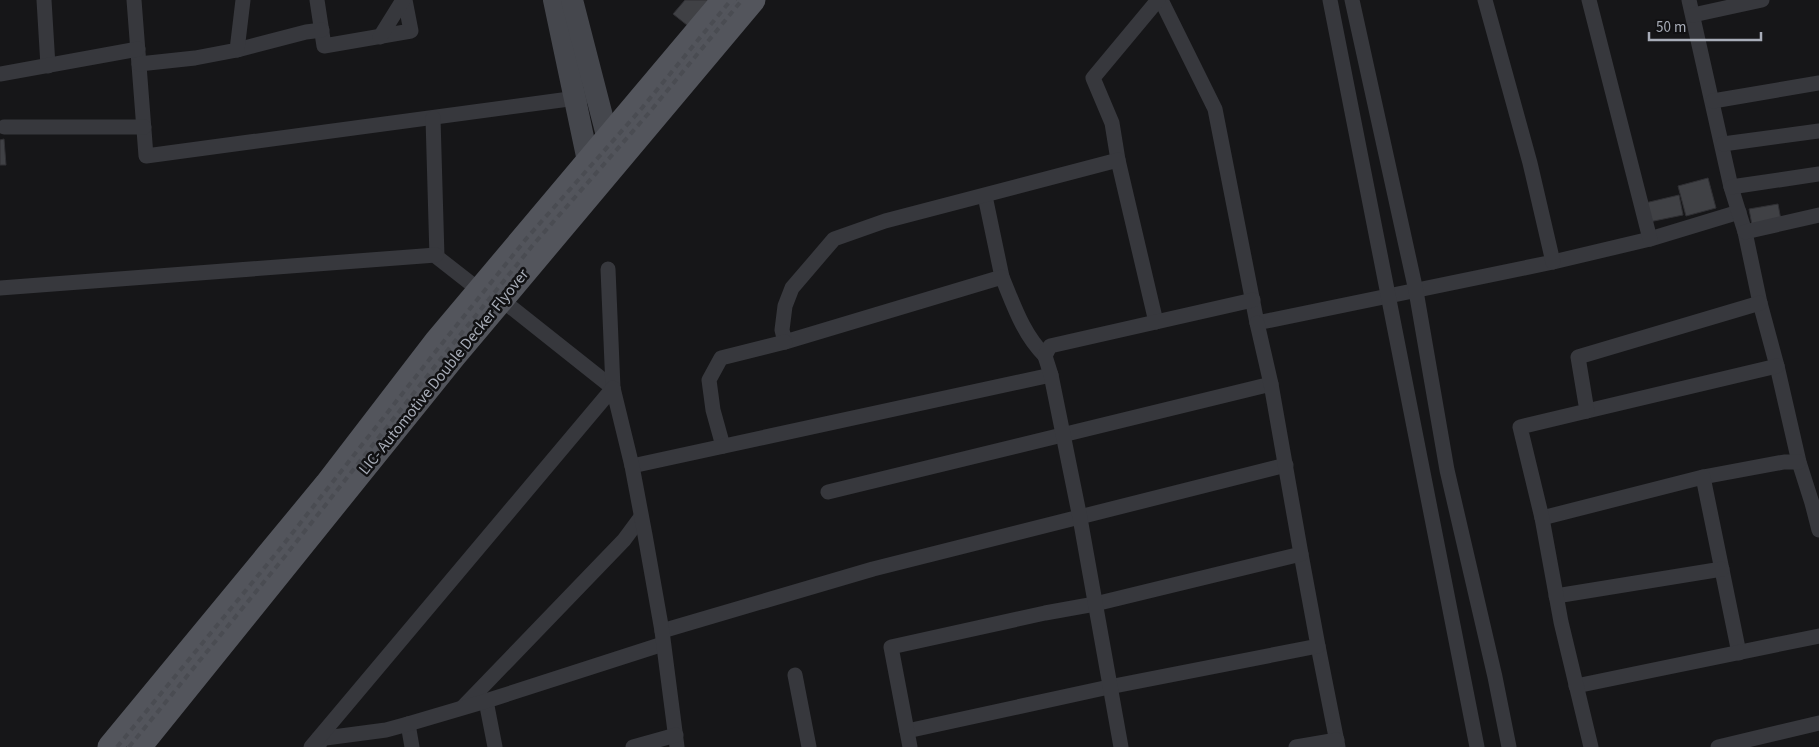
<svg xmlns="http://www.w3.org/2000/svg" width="1819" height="747" font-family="'Source Sans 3',sans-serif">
<rect width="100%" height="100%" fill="#161618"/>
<g fill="#404145" stroke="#303034">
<polygon points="685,0 741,0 707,41 673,14"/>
<polygon points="4,139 6,165 0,165 0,140"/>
<polygon points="1708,178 1716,208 1686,216 1678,186"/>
<polygon points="1679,195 1683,215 1649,222 1645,203"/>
<polygon points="1778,204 1781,220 1752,225 1749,209"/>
</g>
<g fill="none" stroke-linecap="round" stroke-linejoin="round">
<g stroke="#37383d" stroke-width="15">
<polyline points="44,0 48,66"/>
<polyline points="134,0 146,156 584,97"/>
<polyline points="317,0 324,46 411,31 405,0"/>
<polyline points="1161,0 1215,109 1257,323 1553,262 1650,239 1739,212"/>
<polyline points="1330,0 1477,747"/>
<polyline points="1352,0 1416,291 1447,470 1495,677 1509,747"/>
<polyline points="1485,0 1530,163 1553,262"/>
<polyline points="1589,0 1650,239"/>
<polyline points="1689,0 1731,187 1745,232 1760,303 1777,366 1799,462 1812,503 1819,530"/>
<polyline points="1693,15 1762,0"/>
<polyline points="380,37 403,0"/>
<polyline points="237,50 306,32 322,30"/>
<polyline points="139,64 195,58 237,50 243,0"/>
<polyline points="0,74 138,49"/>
<polyline points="1713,101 1819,83"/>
<polyline points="433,118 437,257 474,286 507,304 613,388"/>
<polyline points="4,127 144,127"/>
<polyline points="1723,144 1819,131"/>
<polyline points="1118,160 1112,123 1093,78 1158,0"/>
<polyline points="1731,187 1819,174"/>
<polyline points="985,196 1002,277"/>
<polyline points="1745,232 1819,215"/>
<polyline points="608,269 613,388"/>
<polyline points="0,288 436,255"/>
<path d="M 1045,356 C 1023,334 1014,306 1002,277 L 785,342 L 782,330 L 785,306 L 792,288 L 834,239 L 885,221 L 1118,160 L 1156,322"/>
<polyline points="1587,411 1777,366"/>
<polyline points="723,446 713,410 709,380 721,358 785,342"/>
<polyline points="632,466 1051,375"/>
<polyline points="1703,477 1784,462 1799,462"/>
<polyline points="828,492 1271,384"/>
<polyline points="1542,518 1703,477 1739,653"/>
<polyline points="1556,596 1722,569"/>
<polyline points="662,631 873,569 1286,465"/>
<polyline points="1318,646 1338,747"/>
<polyline points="795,675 809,747"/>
<polyline points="1576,686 1819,636"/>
<polyline points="486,701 495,747"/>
<polyline points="463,707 624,540 641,517"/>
<polyline points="408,724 412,747"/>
<polyline points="907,731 1109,687 1318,646 1301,554"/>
<polyline points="320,743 318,739 386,730 408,724 486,701 663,644"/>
<polyline points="311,747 613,388 632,466 645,535 662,631 677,747"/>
<polyline points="633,747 676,735"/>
<polyline points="910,747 891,647 1045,613 1095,604 1301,554 1271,384 1257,323"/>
<polyline points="1121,747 1080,518 1051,375 1045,356 1050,346 1253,300"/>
<polyline points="1296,747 1337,740"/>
<polyline points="1591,747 1561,622 1542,518 1520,427 1587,411 1578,357 1760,303"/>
<polyline points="1718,747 1819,723"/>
</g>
<g stroke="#45474d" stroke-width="22">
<polyline points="554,0 591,175"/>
<polyline points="572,0 611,151"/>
</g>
<g stroke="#53555c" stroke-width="25">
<polyline points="110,747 327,484 436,342 724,0"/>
<polyline points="139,747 454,356 753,0"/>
</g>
<g stroke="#4a4c52" stroke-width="4" stroke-dasharray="6 5" stroke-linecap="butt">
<polyline points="117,747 279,550 436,351 526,239 642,108 731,0"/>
<polyline points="129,747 286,555 443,356 533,245 648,114 742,0"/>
</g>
</g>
<g text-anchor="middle" stroke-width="5" stroke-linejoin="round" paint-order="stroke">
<g font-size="16" fill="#a8adb8" stroke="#111113">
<text transform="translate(443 371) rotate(-51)" y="6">LIC- Automotive Double Decker Flyover</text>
</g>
</g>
<path d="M1649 32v8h112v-8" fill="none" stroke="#a8adb8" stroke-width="2.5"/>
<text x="1656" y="32" font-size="15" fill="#a8adb8" stroke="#111113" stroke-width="4" paint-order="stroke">50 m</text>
</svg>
